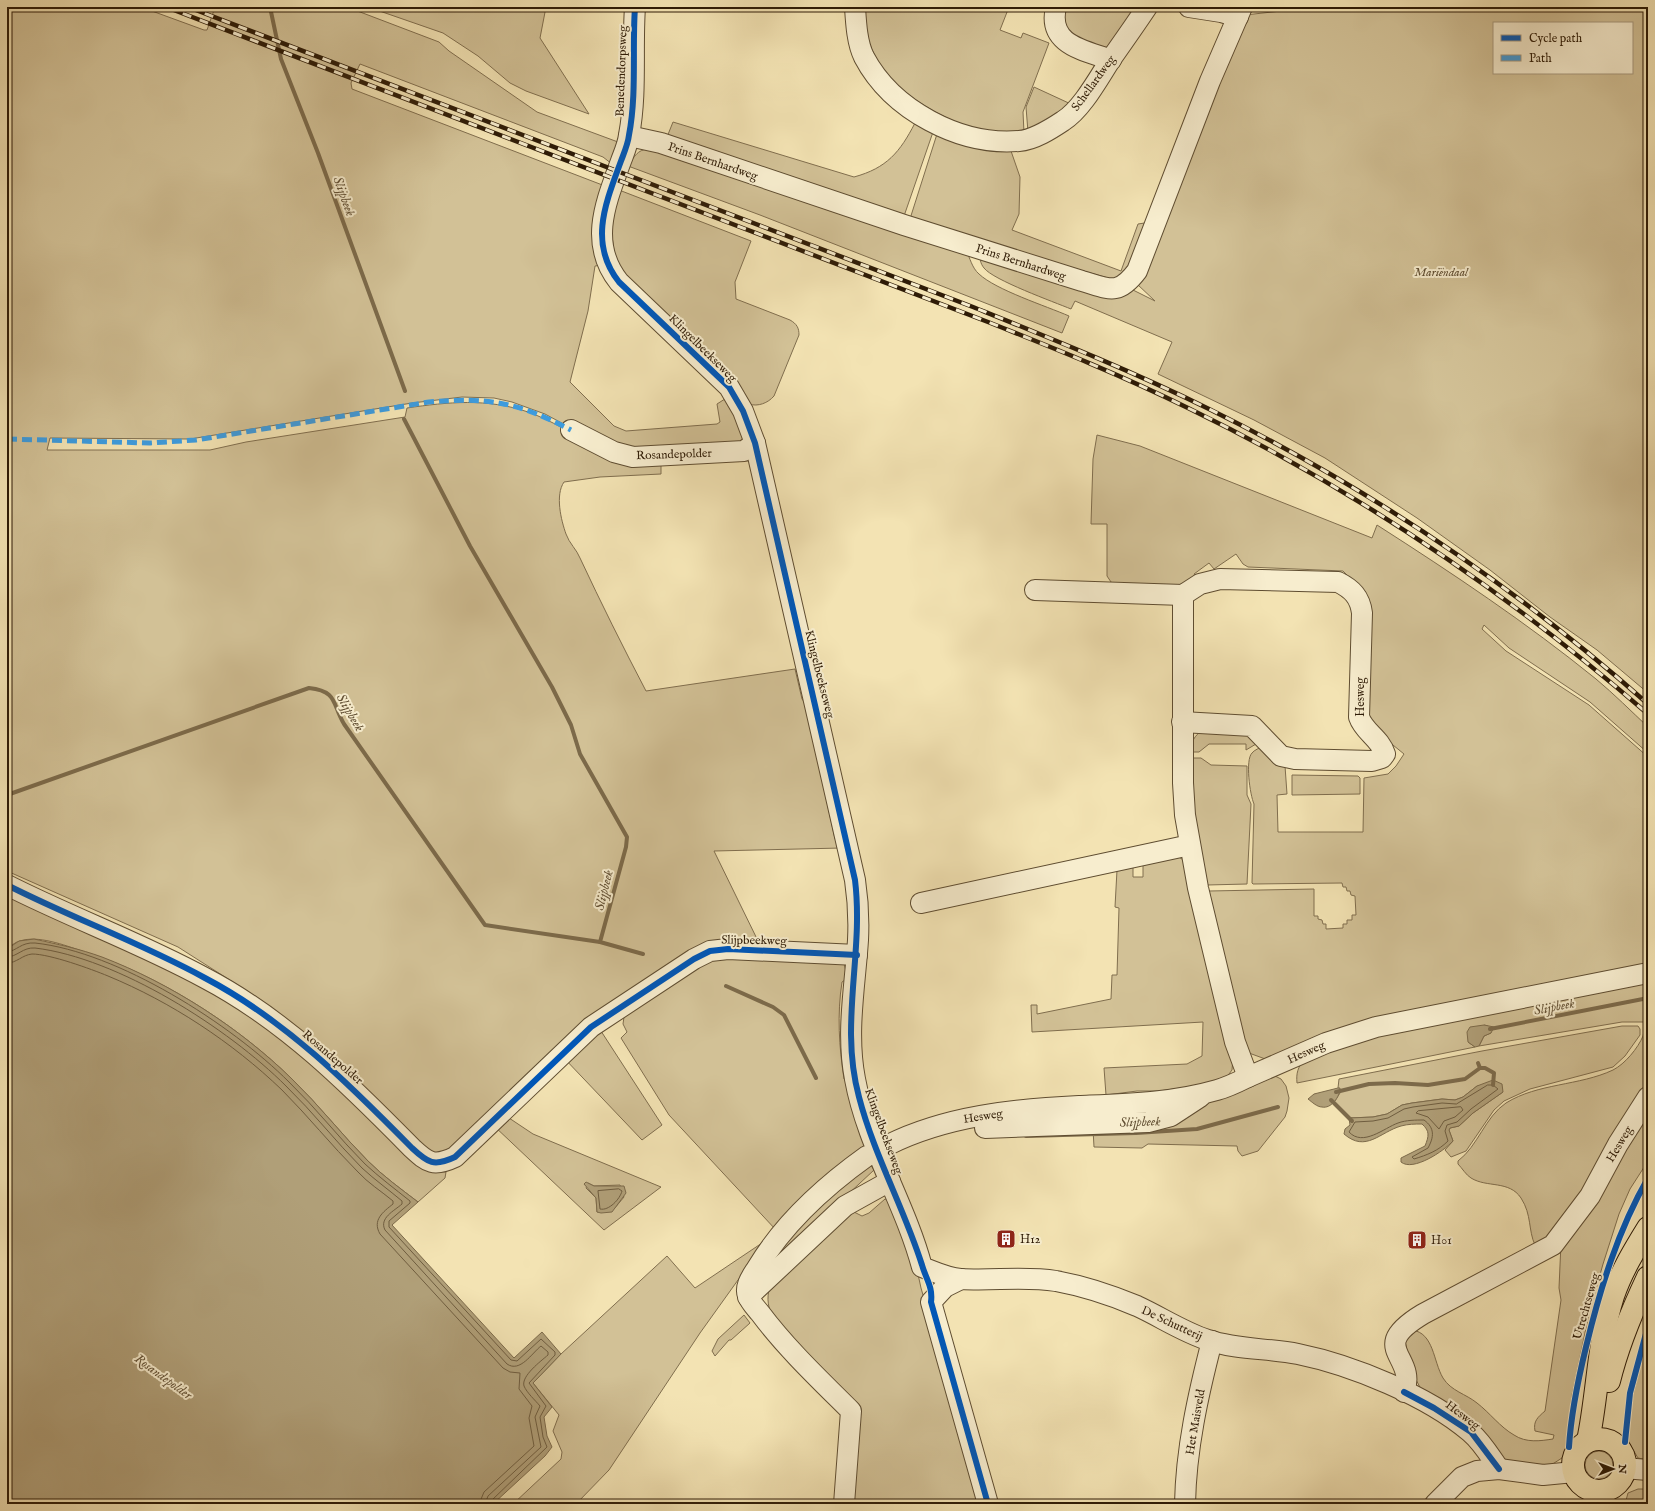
<svg xmlns="http://www.w3.org/2000/svg" width="1655" height="1511" font-family="'IM FELL English',serif">
<rect width="100%" height="100%" fill="#f3e3b3"/>
<filter id="stains"><feTurbulence type="fractalNoise" baseFrequency=".005" numOctaves="4"/><feColorMatrix values="0 0 0 0 .2 0 0 0 0 .09 0 0 0 0 .02 0 0 0 .5 -.17"/></filter>
<radialGradient id="worn" r=".72"><stop offset=".6" stop-color="#630" stop-opacity="0"/><stop offset="1" stop-color="#630" stop-opacity=".3"/></radialGradient>
<g fill="#d2c196" stroke="#806e4e" fill-rule="evenodd">
<path d="M 7,7 L 141,7 L 204,30 L 207,30 L 214,10 L 212,7 L 347,7 L 439,42 L 449,51 L 537,112 L 618,142 L 612,164 L 603,157 L 360,64 L 351,83 L 352,89 L 605,186 C 597,216 593,234 602,265 L 595,266 L 588,311 L 570,382 L 614,426 L 626,431 L 717,424 L 720,422 L 717,404 L 728,397 C 733,408 748,431 745,443 L 740,446 L 633,454 L 623,452 L 599,443 L 545,414 L 512,402 L 494,398 L 462,397 L 412,403 L 190,439 L 50,438 L 47,450 L 210,450 L 246,442 L 405,417 L 407,408 C 448,402 487,398 528,412 C 578,430 602,463 661,459 L 661,474 L 600,477 L 564,482 C 555,495 561,520 566,534 C 569,543 577,550 580,558 C 601,603 623,647 646,691 L 795,669 L 802,699 L 811,711 L 823,764 L 820,770 L 835,839 L 841,843 L 842,848 L 714,851 L 760,945 C 734,944 717,941 692,953 L 595,1018 L 454,1156 L 443,1161 L 427,1155 L 385,1107 L 328,1052 L 261,1000 L 178,947 L 7,871 Z"/>
<polygon points="368,7 546,7 540,38 589,114 526,91 510,83 478,56 443,33"/>
<path d="M 864,7 L 1009,7 L 1000,30 L 1021,38 L 1023,33 L 1049,43 L 1023,112 L 1024,133 C 984,139 938,117 906,93 C 901,89 894,85 890,80 C 880,68 869,47 866,31 C 864,24 865,15 864,7 Z"/>
<polygon points="1060,7 1123,7 1133,14 1107,53 1064,35"/>
<path d="M 1317,7 L 1648,7 L 1648,693 L 1597,650 L 1550,617 L 1490,570 L 1417,518 L 1325,458 L 1254,420 L 1158,374 L 1172,342 L 1075,301 L 1071,309 C 1054,302 993,280 984,268 C 980,263 980,259 980,253 L 1131,289 L 1155,301 L 1137,284 L 1245,15 ZM 1494,23 L 1632,23 L 1632,73 L 1494,73 Z"/>
<polygon points="1034,87 1073,105 1028,132 1026,107"/>
<path d="M 673,122 L 854,177 C 887,168 900,152 915,123 L 933,132 L 903,219 L 667,137 Z"/>
<path d="M 937,134 C 961,144 985,154 1011,151 L 1020,177 L 1019,214 L 1012,230 L 1121,271 L 1138,224 L 1151,222 L 1134,267 L 1119,281 L 909,222 Z"/>
<path d="M 658,148 L 966,250 C 970,258 972,268 979,274 C 996,290 1046,306 1069,316 L 1062,333 L 760,215 L 628,166 C 638,150 640,149 658,148 Z"/>
<path d="M 619,190 L 751,241 L 735,282 L 736,299 L 790,320 C 797,324 799,328 799,335 L 774,396 C 768,403 758,407 749,404 L 616,267 L 609,212 Z"/>
<path d="M 1097,435 L 1140,446 L 1372,538 L 1377,525 C 1452,573 1527,623 1596,679 C 1614,694 1631,711 1648,727 L 1648,753 L 1590,702 L 1509,648 L 1484,625 L 1482,629 L 1506,651 L 1589,705 L 1648,757 L 1648,968 L 1268,1060 L 1249,1053 L 1241,1041 L 1209,891 L 1314,889 L 1314,916 L 1318,916 L 1318,919 L 1322,920 L 1323,924 L 1326,924 L 1326,929 L 1343,928 L 1343,924 L 1347,924 L 1347,920 L 1352,920 L 1352,915 L 1356,915 L 1355,896 L 1351,895 L 1350,891 L 1347,891 L 1346,887 L 1343,887 L 1342,883 L 1253,884 L 1252,883 L 1254,804 C 1250,795 1245,760 1252,753 C 1254,750 1260,748 1263,746 L 1285,766 L 1287,794 L 1277,795 L 1278,832 L 1363,832 L 1364,778 L 1388,774 L 1396,766 L 1404,754 L 1377,732 L 1367,718 L 1349,577 L 1343,571 L 1248,567 L 1243,564 L 1236,554 L 1214,569 L 1209,563 L 1194,574 L 1197,578 L 1181,589 L 1118,587 L 1111,582 L 1107,576 L 1107,524 L 1091,524 L 1093,459 Z"/>
<path d="M 1203,730 L 1247,730 L 1256,744 L 1246,750 L 1246,744 L 1209,744 L 1199,752 L 1192,752 C 1191,741 1194,736 1203,730 Z"/>
<polygon points="1191,758 1201,758 1211,765 1247,766 1247,795 1251,804 1247,884 1207,885 1193,832"/>
<polygon points="1292,775 1358,776 1360,778 1360,794 1292,795"/>
<polygon points="1179,857 1186,862 1233,1058 1232,1070 1226,1078 1203,1085 1159,1091 1137,1091 1106,1095 1104,1068 1187,1064 1202,1056 1203,1022 1032,1032 1031,1005 1037,1005 1037,1014 1111,999 1112,975 1117,975 1119,908 1115,907 1117,870 1133,867 1133,877 1143,877 1143,864"/>
<path d="M 7,889 L 254,1013 L 434,1171 L 446,1172 L 445,1178 L 418,1202 C 401,1189 383,1176 368,1161 C 342,1135 319,1105 292,1079 C 236,1024 157,974 82,951 C 64,945 38,935 20,941 C 15,942 11,946 7,949 Z"/>
<path d="M 711,957 L 844,964 L 848,978 L 842,982 C 837,1014 839,1047 844,1079 L 849,1082 L 870,1147 L 776,1230 L 669,1115 L 621,1038 L 627,1032 L 623,1024 L 624,1017 Z"/>
<path d="M 1648,980 L 1648,1022 L 1622,1022 L 1479,1046 L 1484,1036 L 1491,1033 L 1488,1026 L 1484,1025 L 1468,1042 L 1475,1047 L 1297,1083 C 1296,1073 1298,1067 1304,1060 L 1378,1032 Z"/>
<polygon points="1622,1026 1638,1026 1640,1029 1640,1035 1625,1056 1613,1067 1530,1089 1504,1101 1494,1110 1466,1151 1451,1157 1445,1150 1453,1141 1449,1130 1450,1128 1459,1126 1473,1113 1503,1092 1477,1086 1463,1097 1455,1100 1442,1099 1412,1103 1402,1105 1387,1114 1373,1117 1349,1118 1334,1102 1340,1093 1340,1089 1338,1088 1339,1079 1482,1051"/>
<path d="M 1648,1026 L 1648,1086 L 1613,1142 L 1585,1192 L 1550,1235 L 1535,1245 C 1528,1230 1532,1215 1521,1198 C 1509,1180 1487,1188 1471,1178 C 1466,1175 1462,1168 1458,1164 L 1458,1161 C 1478,1146 1485,1117 1506,1103 C 1538,1083 1579,1086 1613,1070 C 1625,1064 1638,1048 1643,1036 C 1644,1032 1644,1029 1648,1026 Z"/>
<polygon points="599,1028 662,1125 642,1140 563,1057"/>
<polygon points="1264,1076 1275,1076 1281,1079 1286,1086 1289,1098 1287,1111 1285,1117 1258,1151 1242,1156 1238,1151 1237,1146 1148,1144 1142,1148 1094,1147 1093,1129 1189,1110"/>
<path d="M 1648,1108 L 1648,1161 L 1630,1189 L 1619,1214 L 1603,1264 L 1589,1314 L 1572,1395 L 1565,1452 L 1562,1458 L 1551,1465 L 1518,1464 L 1509,1463 L 1500,1457 L 1424,1395 L 1411,1370 L 1404,1336 L 1412,1330 C 1434,1333 1433,1361 1443,1378 C 1451,1391 1466,1394 1477,1403 C 1490,1413 1500,1427 1514,1435 C 1526,1443 1540,1441 1553,1439 L 1554,1435 L 1535,1431 C 1533,1421 1538,1417 1545,1411 L 1561,1300 L 1559,1288 L 1561,1243 Z"/>
<path d="M 503,1114 L 533,1134 L 661,1187 L 604,1230 L 493,1125 ZM 588,1183 L 594,1186 L 620,1185 L 624,1197 L 614,1209 L 597,1212 L 596,1198 L 586,1188 Z"/>
<polygon points="870,1164 874,1170 770,1267 772,1257 812,1212"/>
<path d="M 885,1199 L 891,1201 L 916,1265 L 921,1288 L 983,1504 L 850,1504 L 857,1406 L 775,1322 C 768,1308 766,1300 770,1285 L 852,1211 L 862,1216 L 869,1213 Z"/>
<polygon points="771,1237 738,1280 700,1333 609,1470 576,1504 513,1504 561,1459 562,1452 553,1431 559,1415 533,1383 561,1354 667,1256 695,1288"/>
<polygon points="744,1315 750,1323 731,1340 729,1340 715,1356 712,1351 718,1339"/>
<polygon points="1648,1335 1647,1444 1648,1460 1638,1458 1632,1448 1627,1438 1633,1395"/>
<circle cx="1599" cy="1465" r="14"/>
<polygon points="1638,1489 1646,1489 1645,1500 1648,1501 1648,1504 1625,1504 1628,1493"/>
</g>
<g fill="#b09f78" stroke="#7c6a4a">
<path d="M 34,939 C 57,944 80,949 102,957 C 170,983 240,1028 292,1079 C 319,1105 342,1135 368,1161 C 383,1176 401,1189 418,1202 L 392,1225 L 514,1358 L 542,1332 L 561,1354 L 533,1383 L 552,1407 L 544,1417 L 547,1436 L 552,1447 L 545,1456 L 493,1504 L 7,1504 L 7,949 L 19,941 Z"/>
<polygon points="1484,1025 1494,1027 1491,1033 1484,1036 1479,1046 1475,1047 1468,1042 1467,1032 1470,1027"/>
<path d="M 1493,1080 L 1502,1084 L 1503,1092 L 1473,1113 L 1459,1126 L 1450,1128 L 1449,1130 L 1453,1141 C 1444,1151 1413,1172 1401,1162 L 1401,1158 L 1425,1146 C 1429,1136 1430,1131 1422,1124 C 1415,1124 1408,1124 1401,1126 C 1380,1132 1366,1153 1344,1134 L 1345,1129 L 1350,1125 L 1349,1118 L 1373,1117 L 1387,1114 L 1402,1105 L 1412,1103 L 1442,1099 L 1455,1100 L 1463,1097 L 1477,1086 Z"/>
<path d="M 1338,1088 L 1340,1088 C 1340,1097 1331,1109 1322,1107 C 1317,1107 1312,1102 1308,1099 L 1314,1094 Z"/>
<polygon points="586,1182 594,1186 624,1186 626,1193 612,1212 601,1213 597,1212 596,1198 584,1184"/>
</g>
<g fill="none" stroke-linecap="round" stroke-linejoin="round">
<g stroke="#6f5d3f" stroke-width="1">
<path d="M 7,952 C 17,951 21,942 35,943 C 118,952 231,1024 289,1082 C 316,1108 339,1138 365,1164 C 379,1177 395,1189 410,1201 L 410,1203 L 389,1221 L 389,1227 L 511,1360 L 517,1361 L 541,1339 L 555,1352 L 555,1355 L 529,1383 L 546,1406 L 540,1417 L 543,1437 L 547,1447 L 492,1500 L 490,1504"/>
<path d="M 7,957 C 17,957 23,947 35,948 C 118,958 228,1028 286,1086 C 313,1112 336,1142 362,1168 C 375,1180 389,1190 402,1201 L 402,1204 C 394,1211 379,1218 385,1230 L 507,1364 C 520,1373 532,1353 541,1346 L 548,1352 L 548,1355 C 541,1361 521,1376 524,1386 C 527,1393 535,1400 540,1406 L 535,1417 L 541,1447 L 488,1496 L 485,1504"/>
<path d="M 7,963 C 17,963 22,955 32,954 C 50,954 91,969 108,976 C 171,1002 232,1042 282,1090 C 308,1116 331,1145 358,1172 C 368,1183 381,1191 393,1201 L 393,1204 C 383,1212 372,1220 380,1234 L 503,1368 L 510,1372 L 520,1373 L 519,1389 L 532,1406 L 529,1418 L 534,1446 L 484,1492 L 479,1504"/>
<path d="M 1488,1085 L 1493,1085 L 1498,1089 L 1471,1109 L 1457,1122 L 1447,1125 L 1445,1131 L 1448,1141 C 1438,1151 1427,1155 1414,1159 L 1412,1157 L 1428,1148 C 1434,1137 1435,1128 1424,1120 C 1416,1120 1406,1120 1398,1123 C 1384,1128 1363,1147 1349,1132 L 1355,1122 L 1373,1121 L 1388,1118 L 1404,1109 L 1413,1107 L 1442,1103 L 1456,1104 Z"/>
<polygon points="1461,1107 1463,1110 1455,1117 1444,1121 1439,1129 1428,1117 1416,1113 1418,1111"/>
<path d="M 619,1189 L 622,1191 C 620,1199 609,1211 600,1209 L 598,1191 Z"/>
</g>
<g stroke="#7c6a4a" stroke-width="4">
<polyline points="270,7 281,59 318,153 405,391"/>
<polyline points="404,419 470,546 552,687 571,725 580,754 627,837 626,847 600,942 643,954"/>
<path d="M 7,795 L 309,688 C 338,691 332,704 344,724 L 485,925 L 600,942"/>
<polyline points="726,986 773,1007 784,1015 816,1078"/>
<polyline points="1490,1029 1648,998"/>
<polyline points="1480,1068 1485,1068 1494,1073 1493,1085"/>
<polyline points="1336,1092 1369,1084 1395,1083 1428,1085 1465,1079 1480,1068 1478,1063"/>
<polyline points="1331,1100 1352,1121"/>
<polyline points="1026,1136 1136,1133 1197,1129 1278,1107"/>
</g>
<defs>
<g id="minor">
<path d="M 635,7 C 632,49 637,93 629,135 C 628,144 624,153 621,161 C 606,202 588,243 619,282 L 729,387 L 743,411 L 755,443 L 855,880 C 858,900 859,920 858,940 C 855,987 846,1032 855,1079 C 867,1145 905,1203 922,1267 C 935,1272 947,1278 961,1279 C 993,1281 1024,1276 1056,1281 C 1083,1286 1111,1295 1137,1306 C 1161,1317 1183,1332 1208,1340 C 1237,1350 1269,1348 1298,1354 C 1352,1365 1428,1396 1470,1432 C 1482,1442 1490,1456 1499,1469"/>
<path d="M 855,7 C 856,23 857,43 864,57 C 892,110 960,146 1019,141 C 1034,140 1051,129 1063,121 C 1082,109 1098,79 1111,59 C 1123,42 1135,25 1147,7"/>
<path d="M 1056,7 C 1047,45 1084,50 1111,60"/>
<polyline points="1189,7 1221,12 1238,17"/>
<path d="M 629,136 L 661,143 L 904,225 L 1082,281 C 1110,289 1118,296 1137,271 L 1210,81 L 1242,7"/>
<polyline points="571,430 614,452 633,457 744,451 755,443"/>
<path d="M 1035,590 L 1183,595 L 1200,584 L 1220,579 L 1338,582 C 1352,589 1360,597 1362,613 L 1359,717 C 1364,732 1380,738 1385,754 L 1382,758 L 1372,761 L 1295,759 L 1281,756 L 1252,726 L 1182,722"/>
<polyline points="1183,595 1183,783 1185,815 1198,888 1235,1042 1248,1077 1326,1043 1376,1027 1648,973"/>
<path d="M 7,885 C 72,918 141,943 205,978 C 285,1020 349,1084 412,1148 C 428,1163 434,1167 455,1157 L 591,1027 L 694,959 L 710,951 L 728,949 L 857,955"/>
<polyline points="921,903 1190,845"/>
<polyline points="985,1128 1148,1122 1171,1116 1200,1097"/>
<path d="M 888,1145 C 946,1116 1014,1109 1079,1106 C 1125,1104 1172,1103 1217,1090 C 1228,1087 1238,1082 1248,1077"/>
<polyline points="961,1279 945,1287 931,1302 988,1504"/>
<polyline points="748,1297 845,1206 890,1181"/>
<path d="M 1404,1392 C 1418,1355 1365,1349 1423,1314 L 1553,1245 L 1590,1196 L 1618,1144 L 1648,1097"/>
<polyline points="1624,1468 1648,1470"/>
<path d="M 844,1504 L 851,1411 C 820,1380 787,1349 760,1313 C 756,1308 750,1302 748,1296 C 744,1286 752,1276 757,1268 C 784,1223 825,1186 867,1156"/>
<path d="M 1185,1504 C 1186,1449 1198,1395 1212,1341"/>
<polyline points="1435,1504 1462,1477 1477,1471 1499,1469 1543,1475 1574,1472"/>
</g>
<g id="major">
<path d="M 1609,1381 C 1618,1344 1632,1311 1648,1277"/>
<circle cx="1599" cy="1465" r="26"/>
<path d="M 1588,1441 C 1598,1393 1598,1343 1613,1296 C 1621,1272 1635,1249 1648,1228"/>
</g>
</defs>
<use href="#minor" stroke="#5f4d31" stroke-width="22"/>
<use href="#major" stroke="#2e1b06" stroke-width="24"/>
<use href="#minor" stroke="#f7edce" stroke-width="20"/>
<use href="#major" stroke="#f3e3b3" stroke-width="22"/>
<defs>
<g id="rail">
<path d="M 166,7 L 988,322 C 1056,349 1123,376 1188,408 C 1355,489 1508,593 1648,714"/>
<path d="M 188,7 L 973,307 C 1052,339 1132,371 1209,409 C 1367,487 1516,587 1648,704"/>
</g>
</defs>
<use href="#rail" stroke="#2e1b06" stroke-width="4.5"/>
<use href="#rail" stroke="#f7edce" stroke-width="3" stroke-dasharray="9" stroke-linecap="butt"/>
<path stroke="#3d9bdd" stroke-width="5" stroke-dasharray="10 5" stroke-linecap="butt" d="M 7,439 L 150,443 L 196,440 L 429,402 C 489,397 517,402 571,430"/>
<defs>
<g id="cycleway">
<path d="M 635,7 C 632,49 637,93 629,135 C 628,144 624,153 621,161 C 606,202 588,243 619,282 L 729,387 L 743,411 L 755,443 L 855,880 C 864,954 839,1024 859,1097 C 874,1155 904,1208 922,1265 C 926,1279 933,1287 931,1302 L 988,1504"/>
<path d="M 7,885 C 72,918 141,943 205,978 C 285,1020 349,1084 412,1148 C 428,1163 434,1167 455,1157 L 591,1027 L 694,959 L 710,951 L 728,949 L 857,955"/>
<polyline points="1404,1392 1434,1408 1471,1432 1499,1469"/>
<polyline points="1625,1442 1630,1393 1648,1326"/>
<path d="M 1569,1447 C 1571,1413 1578,1380 1586,1347 C 1600,1289 1618,1230 1648,1178"/>
</g>
</defs>
<use href="#cycleway" stroke="#f7edce" stroke-width="8"/>
<use href="#cycleway" stroke="#0057b8" stroke-width="6"/>
</g>
<defs>
<symbol id="building-square" viewBox="-11 -11 22 22"><rect x="-9" y="-9" width="18" height="18" rx="4" fill="#8f2418" stroke="#f7edce"/><path d="M-4-6H4V6H1V3H-1V6H-4ZM-2.5-4.3h1.7v1.8h-1.7ZM.8-4.3h1.7v1.8H.8ZM-2.5-1h1.7V.8h-1.7ZM.8-1h1.7V.8H.8Z" fill="#fff"/></symbol>
</defs>
<g fill-rule="evenodd">
<use href="#building-square" x="995" y="1228" width="22" height="22"/>
<use href="#building-square" x="1406" y="1229" width="22" height="22"/>
</g>
<g text-anchor="middle" stroke-width="4" stroke-linejoin="round" paint-order="stroke">
<g font-size="12" fill="#2e1b06" stroke="#f7edce">
<text transform="translate(621 71) rotate(-88)" y="4">Benedendorpsweg</text>
<text transform="translate(1093 83) rotate(-54)" y="4">Schellardweg</text>
<text transform="translate(713 161) rotate(19)" y="4">Prins Bernhardweg</text>
<text transform="translate(1021 262) rotate(18)" y="4">Prins Bernhardweg</text>
<text transform="translate(703 348) rotate(45)" y="4">Klingelbeekseweg</text>
<text transform="translate(674 454) rotate(-2)" y="4">Rosandepolder</text>
<text transform="translate(820 674) rotate(76)" y="4">Klingelbeekseweg</text>
<text transform="translate(1360 697) rotate(-90)" y="4">Hesweg</text>
<text transform="translate(754 940) rotate(1)" y="4">Slijpbeekweg</text>
<text transform="translate(1306 1052) rotate(-24)" y="4">Hesweg</text>
<text transform="translate(333 1057) rotate(41)" y="4">Rosandepolder</text>
<text transform="translate(983 1116) rotate(-9)" y="4">Hesweg</text>
<text transform="translate(884 1131) rotate(70)" y="4">Klingelbeekseweg</text>
<text transform="translate(1619 1144) rotate(-59)" y="4">Hesweg</text>
<text transform="translate(1586 1306) rotate(-74)" y="4">Utrechtseweg</text>
<text transform="translate(1172 1323) rotate(25)" y="4">De Schutterij</text>
<text transform="translate(1463 1415) rotate(37)" y="4">Hesweg</text>
<text transform="translate(1195 1422) rotate(-80)" y="4">Het Maisveld</text>
</g>
<g font-size="12" font-style="italic" fill="#5f4d31" stroke="#f7edce">
<text x="1441" y="276">Mariëndaal</text>
</g>
<g font-size="12" fill="#2e1b06" stroke="#f7edce" text-anchor="start">
<text x="1020" y="1243">H12</text>
<text x="1431" y="1244">H01</text>
</g>
<g font-size="13" font-style="italic" fill="#625034" stroke="#f7edce">
<text transform="translate(345 196) rotate(70)" y="5">Slijpbeek</text>
<text transform="translate(351 712) rotate(59)" y="5">Slijpbeek</text>
<text transform="translate(603 890) rotate(-76)" y="5">Slijpbeek</text>
<text transform="translate(1554 1006) rotate(-11)" y="5">Slijpbeek</text>
<text transform="translate(1140 1121) rotate(-2)" y="5">Slijpbeek</text>
<text transform="translate(164 1376) rotate(36)" y="5">Rosandepolder</text>
</g>
</g>
<rect width="1655" height="1511" fill="none" stroke="#f3e3b3" stroke-width="24"/>
<rect x="8" y="8" width="1639" height="1495" fill="none" stroke="#2e1b06" stroke-width="2"/>
<rect x="12" y="12" width="1631" height="1487" fill="none" stroke="#2e1b06"/>
<rect x="1493" y="22" width="140" height="52" fill="#f7edce" stroke="#a7997e"/>
<rect x="1501" y="35" width="20" height="6" fill="#0057b8" stroke="#a7997e"/>
<text x="1529" y="42" font-size="12" fill="#2e1b06">Cycle path</text>
<rect x="1501" y="55" width="20" height="6" fill="#3d9bdd" stroke="#a7997e"/>
<text x="1529" y="62" font-size="12" fill="#2e1b06">Path</text>
<g transform="translate(1613 1469) rotate(90)" stroke="#f7edce" stroke-width="3" paint-order="stroke">
<path d="M0-3L7 15L0 10L-7 15Z" fill="#2e1b06"/>
<text y="-6" font-size="11" font-weight="bold" text-anchor="middle" fill="#2e1b06">N</text>
</g>
<rect width="100%" height="100%" filter="url(#stains)"/>
<rect width="100%" height="100%" fill="url(#worn)"/>
</svg>
